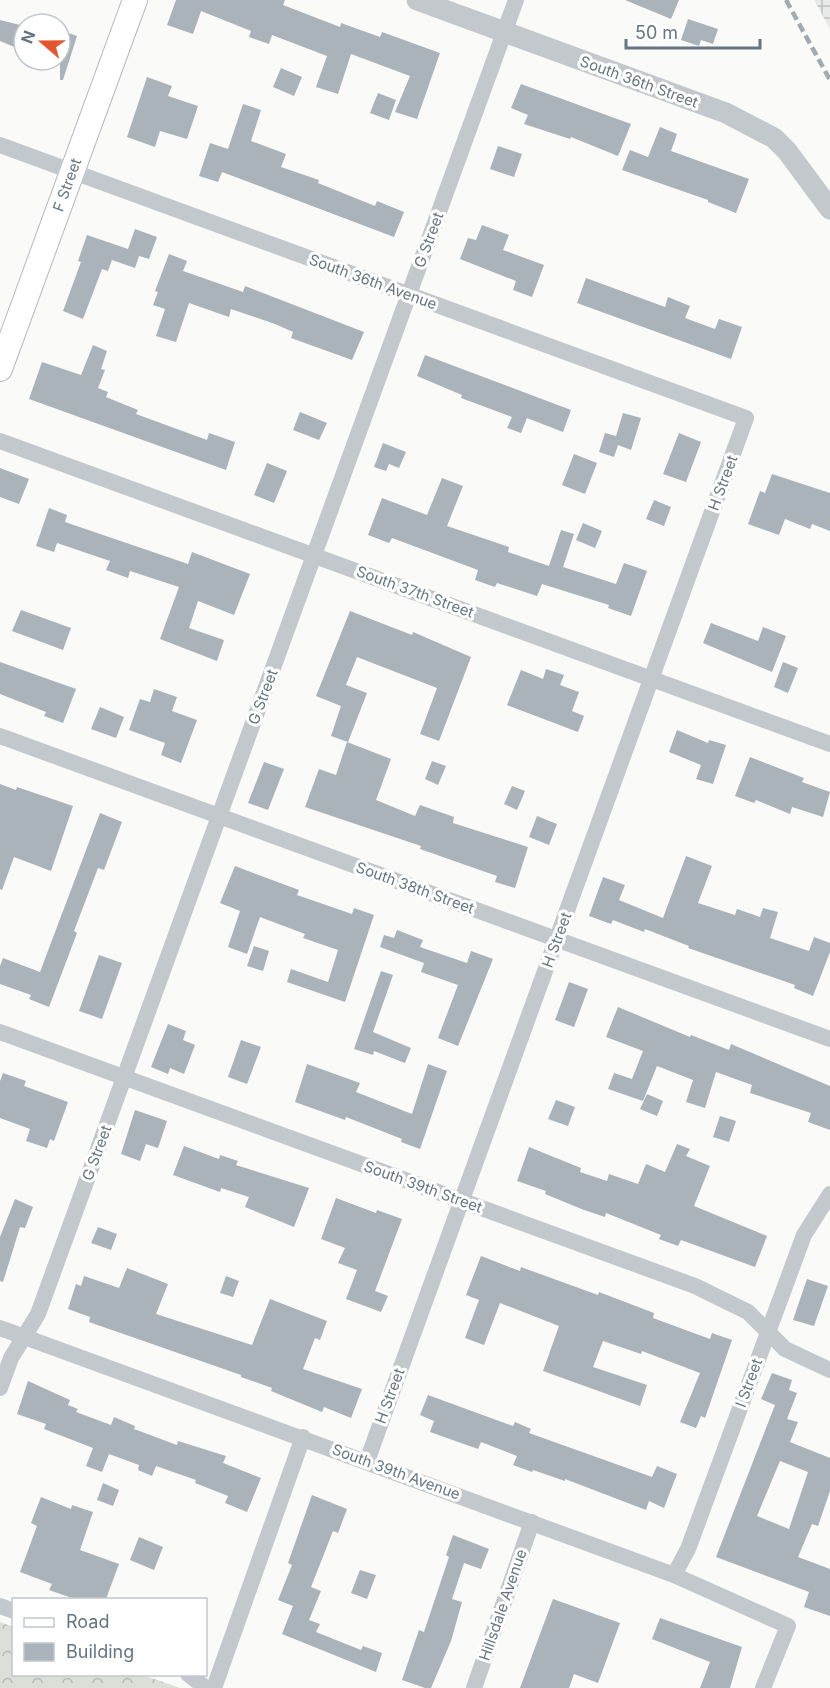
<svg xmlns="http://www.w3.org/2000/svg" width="830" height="1688" font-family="Inter,sans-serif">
<defs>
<pattern id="industrial-grid" width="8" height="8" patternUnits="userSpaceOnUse" patternTransform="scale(1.5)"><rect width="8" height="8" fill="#e8e9e9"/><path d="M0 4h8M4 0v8" fill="none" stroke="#c0c1c2"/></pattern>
<pattern id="forest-crowns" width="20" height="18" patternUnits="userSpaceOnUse" patternTransform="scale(1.5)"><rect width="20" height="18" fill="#dadfd7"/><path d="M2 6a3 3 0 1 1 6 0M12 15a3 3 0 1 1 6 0" fill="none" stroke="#b4b9b4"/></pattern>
</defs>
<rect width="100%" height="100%" fill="#fafaf8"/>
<polygon fill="url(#industrial-grid)" points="814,0 830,0 830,29"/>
<polygon fill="url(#forest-crowns)" points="0,1622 13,1627 14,1674 143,1675 180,1688 0,1688"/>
<g fill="#aab3b9" fill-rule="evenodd">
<polygon points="176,0 285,0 283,5 340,27 341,23 380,37 382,32 440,53 417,119 395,112 410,76 351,54 338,94 316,87 327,56 272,35 269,44 249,37 251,31 201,11 193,34 167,25"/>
<polygon points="625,0 679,0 671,19"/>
<polygon points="688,19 718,29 713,44 701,40 699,46 681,40"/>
<polygon points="0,20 24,26 24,51 0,41"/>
<polygon points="60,30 77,36 63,80 60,80"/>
<polygon points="281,68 302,77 294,96 273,87"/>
<polygon points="147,77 172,86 168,96 198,106 187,139 160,131 155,147 127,137"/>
<polygon points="521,84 631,124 618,156 571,137 570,139 524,124 528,115 511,108"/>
<polygon points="378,93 396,100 389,120 370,113"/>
<polygon points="243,104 261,110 251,141 286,154 281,167 319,180 318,183 375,206 377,201 404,212 394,237 222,172 218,182 199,176 210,143 228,149"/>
<polygon points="660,127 677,134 671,151 749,179 736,213 708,202 708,200 622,170 630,150 648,157"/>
<polygon points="498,146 522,154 514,177 490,169"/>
<polygon points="482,225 509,235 503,250 544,265 532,297 513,290 516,281 460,259 468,238 476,240"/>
<polygon points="135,229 157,237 149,259 139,256 135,268 112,260 108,271 102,269 83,319 63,311 81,262 78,261 87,235 128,249"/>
<polygon points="169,254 187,261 183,271 243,292 245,286 364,332 352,360 291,338 293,332 275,324 231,309 229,317 189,303 176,342 156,336 165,309 153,305 158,292 155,291"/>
<polygon points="586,278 665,307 668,297 690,306 685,318 715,329 719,319 742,327 731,359 577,303"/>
<polygon points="93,345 107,351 101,369 105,370 98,388 108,392 106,397 138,410 136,414 207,440 209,433 235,442 226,470 29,399 42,362 81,375"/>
<polygon points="425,355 571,410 563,432 527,418 521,433 507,428 512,417 461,398 462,395 417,376"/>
<polygon points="300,412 327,423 319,440 293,430"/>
<polygon points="623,413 641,418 631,450 618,445 614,457 599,452 605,433 616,436"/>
<polygon points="679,433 701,442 686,482 663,474"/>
<polygon points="383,443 406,452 399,468 389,464 386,471 374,467"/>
<polygon points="574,454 597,463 585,494 562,485"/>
<polygon points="267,463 287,471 274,503 254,495"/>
<polygon points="0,468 29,479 19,504 0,497"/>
<polygon points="772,474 830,493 830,531 812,524 810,529 785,519 779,535 748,524 760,491 765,493"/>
<polygon points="442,478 463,486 447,526 509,547 508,552 549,566 561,530 574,534 563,567 616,584 624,563 647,571 631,616 608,608 609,605 542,584 537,596 497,583 495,587 475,580 478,570 392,538 389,543 368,535 382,498 427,515"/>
<polygon points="654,500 671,507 664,526 646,519"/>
<polygon points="49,508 67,515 65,522 188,564 192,552 250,574 234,615 198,601 189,628 224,640 217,661 160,639 179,587 130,571 128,578 106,570 110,561 57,543 54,552 36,546"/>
<polygon points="583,523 602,531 595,548 576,540"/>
<polygon points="21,610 71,628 63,650 12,631"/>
<polygon points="350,611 412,635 413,632 471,657 439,741 420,734 437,688 357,657 346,685 367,693 348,742 331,736 341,706 316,696"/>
<polygon points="711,623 758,641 763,627 786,636 772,672 703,643"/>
<polygon points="0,662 76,689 63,723 44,716 46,712 0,694"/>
<polygon points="783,662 798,668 788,693 774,687"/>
<polygon points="546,669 564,675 560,685 579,692 572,711 584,716 578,732 507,705 521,670 543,679"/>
<polygon points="154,689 177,697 172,711 197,720 181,763 161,755 165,743 129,730 140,699 150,702"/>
<polygon points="100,707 124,717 116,738 91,729"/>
<polygon points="677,730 708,743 709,740 726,745 713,784 696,779 701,765 669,752"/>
<polygon points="347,742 391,759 376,800 415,816 420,805 454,817 453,823 528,847 515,888 495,882 497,876 420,849 421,846 305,807 319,769 336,775"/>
<polygon points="750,757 804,778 802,782 830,792 823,817 792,807 790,814 756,800 754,803 735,796"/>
<polygon points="432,761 446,766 438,785 425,779"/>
<polygon points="264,762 284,769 268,810 248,803"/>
<polygon points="0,784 16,790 17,787 73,806 51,871 14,857 2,890 0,889"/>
<polygon points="512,786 525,791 517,810 504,804"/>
<polygon points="100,813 122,822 104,870 98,868 74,931 77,933 49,1007 29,999 31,995 0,984 0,966 3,958 40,972"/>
<polygon points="537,816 557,824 549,845 529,837"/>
<polygon points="686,856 712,866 698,903 735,915 737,909 760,917 763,908 778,912 770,938 809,951 814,937 830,943 830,952 813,996 794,988 795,985 688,948 689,946 645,929 644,932 613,920 611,924 589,916 603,877 625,885 619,900 663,918"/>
<polygon points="235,866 299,890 297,895 352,914 354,908 374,915 345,1002 287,982 291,969 328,982 338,950 303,938 305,934 260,917 247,954 228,947 240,911 220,903"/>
<polygon points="397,930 423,940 420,947 467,963 471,951 493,959 458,1046 438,1038 458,985 421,972 424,963 380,947 384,935 394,938"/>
<polygon points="254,946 269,951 263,971 247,966"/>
<polygon points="99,955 122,963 102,1019 79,1011"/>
<polygon points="381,971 393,975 373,1032 411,1048 405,1063 374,1051 373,1055 354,1049"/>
<polygon points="569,982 588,989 574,1027 555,1020"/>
<polygon points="618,1007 690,1037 691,1035 729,1050 731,1044 830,1086 830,1130 808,1122 811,1113 750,1093 752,1085 716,1072 705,1108 686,1102 693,1080 657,1066 643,1101 608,1089 614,1073 632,1079 643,1051 606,1037"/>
<polygon points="168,1024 186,1031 183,1040 195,1045 184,1074 170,1068 168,1074 151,1067"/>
<polygon points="241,1040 261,1047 247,1084 228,1077"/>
<polygon points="307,1064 360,1083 356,1092 412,1114 428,1064 447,1071 420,1149 401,1142 402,1139 346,1117 345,1120 295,1102"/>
<polygon points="3,1073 26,1081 24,1086 68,1102 54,1141 50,1139 47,1148 26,1141 30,1129 0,1118 0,1081"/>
<polygon points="647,1094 663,1101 657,1116 640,1109"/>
<polygon points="556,1100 575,1107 568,1126 548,1119"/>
<polygon points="135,1110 167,1121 158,1148 146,1144 140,1161 121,1154"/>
<polygon points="720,1116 736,1121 729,1142 713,1137"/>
<polygon points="677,1144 690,1149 686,1156 710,1166 694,1206 767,1236 755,1267 681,1240 678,1246 659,1239 661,1235 606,1213 605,1217 584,1210 545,1194 546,1191 517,1181 529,1147 581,1168 580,1172 607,1181 609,1174 638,1184 646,1164 665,1172"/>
<polygon points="184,1146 219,1159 220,1155 238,1161 236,1165 309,1188 294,1227 245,1207 249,1197 221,1188 220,1192 173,1175"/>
<polygon points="336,1198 376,1213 377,1210 402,1219 375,1291 388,1296 381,1312 346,1299 357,1270 338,1263 345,1248 321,1239"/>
<polygon points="15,1199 33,1207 25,1228 20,1227 3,1282 0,1281 0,1237"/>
<polygon points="98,1227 117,1234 111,1250 91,1243"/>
<polygon points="481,1256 520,1271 521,1267 598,1295 599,1292 654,1313 653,1318 710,1339 712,1333 732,1340 705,1418 701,1416 696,1428 680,1422 700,1373 642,1351 641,1354 603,1341 593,1367 647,1385 640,1406 543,1371 559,1326 500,1303 484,1345 465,1338 479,1300 466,1295"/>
<polygon points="127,1268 168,1284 156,1314 252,1345 270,1299 327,1321 320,1340 315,1338 303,1369 362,1389 351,1418 324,1407 322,1412 271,1391 272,1388 241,1377 241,1375 89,1322 90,1317 68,1309 76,1284 81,1286 84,1276 119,1288"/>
<polygon points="226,1276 239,1281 233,1297 220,1293"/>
<polygon points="807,1279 828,1286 814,1326 793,1320"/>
<path d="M 772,1373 L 792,1380 L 789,1390 L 797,1393 L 787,1419 L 798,1422 L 790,1442 L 830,1458 L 830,1491 L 818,1526 L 812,1524 L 798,1557 L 830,1569 L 830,1616 L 804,1607 L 809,1592 L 716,1557 L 775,1405 L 761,1399 ZM 780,1461 L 808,1472 L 789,1529 L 757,1516 Z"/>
<polygon points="28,1381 70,1400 68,1405 78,1409 76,1412 111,1425 114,1417 135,1426 134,1429 177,1445 178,1441 226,1456 223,1463 261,1478 247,1512 225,1503 228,1496 195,1483 196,1480 156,1466 152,1476 138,1470 139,1465 109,1454 102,1472 86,1466 93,1448 44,1429 46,1424 17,1414"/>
<polygon points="428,1395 513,1426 515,1422 531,1429 529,1433 641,1473 652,1477 657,1466 677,1474 664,1508 649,1501 646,1510 565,1479 565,1481 533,1470 532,1472 513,1465 517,1456 481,1442 478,1449 430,1432 434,1421 420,1415"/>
<polygon points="103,1483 119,1490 113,1506 97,1500"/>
<polygon points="312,1495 347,1509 338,1533 333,1531 311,1587 321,1591 309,1620 320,1624 316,1632 361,1650 363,1646 382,1653 376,1672 282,1634 293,1606 278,1600 292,1565 288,1563"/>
<polygon points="41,1497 71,1509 72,1505 93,1512 80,1550 119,1564 106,1599 75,1599 49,1590 52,1584 20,1572 37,1526 31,1523"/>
<polygon points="453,1535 489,1549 481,1569 464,1563 452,1599 462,1602 451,1641 431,1688 425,1688 402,1680 419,1630 424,1632 449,1557 446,1555"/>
<polygon points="139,1537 163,1547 154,1570 130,1560"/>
<polygon points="360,1570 376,1575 367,1599 351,1593"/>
<polygon points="553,1599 620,1623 598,1683 574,1674 569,1688 520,1688"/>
<polygon points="660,1618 742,1647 730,1688 700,1688 710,1662 652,1639"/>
</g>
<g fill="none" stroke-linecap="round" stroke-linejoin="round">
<defs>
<g id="secondary">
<path id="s1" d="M 0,369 L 135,0"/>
</g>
</defs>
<use href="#secondary" stroke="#b3babf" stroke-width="26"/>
<g stroke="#c3c8cc" stroke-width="16">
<polyline points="0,145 746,418 367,1461"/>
<polyline points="0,441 830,744"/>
<polyline points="0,736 830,1039"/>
<polyline points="0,1032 695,1286 748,1312 785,1349 830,1370"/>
<polyline points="0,1328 674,1575 788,1626 763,1688"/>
<polyline points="0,1388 11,1358 38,1314 516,0"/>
<polyline points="674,1575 688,1549 804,1235 830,1194"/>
<polyline points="0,1606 14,1611"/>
<polyline points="188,1674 206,1688"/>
<polyline points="214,1688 303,1437"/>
<polyline points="474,1688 532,1522"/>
</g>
<polyline stroke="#c3c8cc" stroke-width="21" points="417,0 726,113 774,138 787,151 830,209"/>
<use href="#secondary" stroke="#fff" stroke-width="24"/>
<polyline stroke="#a2aab0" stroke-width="4.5" stroke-dasharray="9 4.5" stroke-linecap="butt" points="786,0 830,80"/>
</g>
<g text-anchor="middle" stroke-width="6" stroke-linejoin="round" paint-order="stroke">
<g font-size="15" fill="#657683" stroke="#fff">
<text transform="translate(639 82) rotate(20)" y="5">South 36th Street</text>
<text dy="5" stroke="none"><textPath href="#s1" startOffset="196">F Street</textPath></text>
<text transform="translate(429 240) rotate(-70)" y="5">G Street</text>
<text transform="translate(373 282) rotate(20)" y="5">South 36th Avenue</text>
<text transform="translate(723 483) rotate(-70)" y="5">H Street</text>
<text transform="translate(415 592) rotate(20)" y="5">South 37th Street</text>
<text transform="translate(263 697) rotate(-70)" y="5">G Street</text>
<text transform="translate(415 888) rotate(20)" y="5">South 38th Street</text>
<text transform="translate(557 940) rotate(-70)" y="5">H Street</text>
<text transform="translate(97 1153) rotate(-70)" y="5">G Street</text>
<text transform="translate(423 1187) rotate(20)" y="5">South 39th Street</text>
<text transform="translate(749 1383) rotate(-70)" y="5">I Street</text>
<text transform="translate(390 1396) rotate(-70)" y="5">H Street</text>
<text transform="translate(396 1472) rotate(20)" y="5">South 39th Avenue</text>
<text transform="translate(503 1605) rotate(-71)" y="5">Hillsdale Avenue</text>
</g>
</g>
<rect x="12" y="1598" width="195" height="78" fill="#ffffff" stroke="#c1c8cd" stroke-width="1.5"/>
<rect x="24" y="1618" width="30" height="9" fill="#ffffff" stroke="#c1c8cd" stroke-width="1.5"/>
<text x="66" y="1628" font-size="18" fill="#657683">Road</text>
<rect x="24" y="1643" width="30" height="18" fill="#aab3b9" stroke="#c1c8cd" stroke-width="1.5"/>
<text x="66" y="1658" font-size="18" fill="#657683">Building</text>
<g transform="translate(42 42) rotate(290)"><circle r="28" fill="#ffffff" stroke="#c1c8cd" stroke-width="1.5"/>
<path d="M0-4.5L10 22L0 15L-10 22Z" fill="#e4572e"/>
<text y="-9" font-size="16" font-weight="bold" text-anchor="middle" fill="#657683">N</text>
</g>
<path d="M626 39v9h134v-9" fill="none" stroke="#657683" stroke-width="3"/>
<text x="635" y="39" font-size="18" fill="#657683" stroke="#ffffff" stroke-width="4.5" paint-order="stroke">50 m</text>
</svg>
